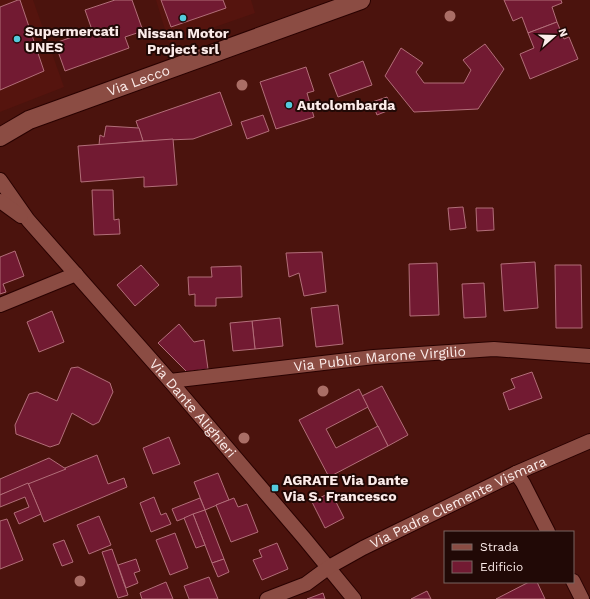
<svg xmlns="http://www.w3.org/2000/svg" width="590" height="599" font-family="'Work Sans',sans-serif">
<rect width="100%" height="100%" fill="#4b130d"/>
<g fill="#55140e">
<polygon points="0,0 33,0 64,87 0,112"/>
<polygon points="156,0 251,0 255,13 169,43"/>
</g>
<g fill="#721a32" stroke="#b26e79">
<polygon points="18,0 20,0 44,71 0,90 0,7"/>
<polygon points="115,0 132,0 143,31 125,37 129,48 65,71 55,43 92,30 85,10"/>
<polygon points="161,0 223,0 226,8 171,27"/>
<polygon points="504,0 561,0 562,3 552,7 557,22 528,33 522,17 513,21"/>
<polygon points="557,22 564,39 569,37 578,59 530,79 520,54 534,48 528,33"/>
<polygon points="485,44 504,69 478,109 414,112 385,76 401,48 423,63 416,72 424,83 464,83 471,70 463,60"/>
<polygon points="363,61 372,85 338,97 329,74"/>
<polygon points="306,67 314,91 307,93 314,117 276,129 260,82"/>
<polygon points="220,92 232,125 193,139 143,141 136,121"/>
<polygon points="387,97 392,109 377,115 372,102"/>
<polygon points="263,115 269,131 247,139 241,122"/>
<polygon points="106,126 139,128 143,141 99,145 100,135 104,137"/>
<polygon points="173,139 177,185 144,187 144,177 81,182 78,146"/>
<polygon points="92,190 113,190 114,220 119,219 120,234 94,235"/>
<polygon points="463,207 466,228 450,230 448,208"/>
<polygon points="476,208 493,208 494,230 477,231"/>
<polygon points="15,251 24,276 3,284 6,292 0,294 0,257"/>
<polygon points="322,252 326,292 304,296 299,273 289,277 286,253"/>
<polygon points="535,262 538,308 504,311 501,264"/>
<polygon points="437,263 439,315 410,316 409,264"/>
<polygon points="141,265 159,285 135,306 117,285"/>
<polygon points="555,265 581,265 582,328 556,328"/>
<polygon points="241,266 242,297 216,298 216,306 195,306 195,294 189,295 188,277 212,277 211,267"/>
<polygon points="484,283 486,317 464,318 462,284"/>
<polygon points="338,305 343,344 316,347 311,308"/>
<polygon points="52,311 64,342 39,352 27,322"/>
<polygon points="280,318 283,346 255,349 252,321"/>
<polygon points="252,321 255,349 233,351 230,323"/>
<polygon points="179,324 194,342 204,340 208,369 187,372 158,343"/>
<polygon points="78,367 110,383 113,392 99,422 93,425 72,413 59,444 50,447 16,434 15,425 29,394 37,392 57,401 71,368"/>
<polygon points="532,372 542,398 509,410 503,393 515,388 511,379"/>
<polygon points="382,386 408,435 388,446 362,396"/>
<polygon points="359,389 368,407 326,429 336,448 378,426 388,446 329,477 299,420"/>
<polygon points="169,437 180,464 153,474 143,448"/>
<polygon points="97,455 108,484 124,478 127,487 44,522 28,483"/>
<polygon points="49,458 66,469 0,495 0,479"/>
<polygon points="218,473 229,500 205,510 194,482"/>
<polygon points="28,483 41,514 19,524 14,513 29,507 25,497 0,507 0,495"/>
<polygon points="331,492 344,518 325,528 312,502"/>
<polygon points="154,497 161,515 166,513 171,524 151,532 140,503"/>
<polygon points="200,498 205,510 177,521 172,509"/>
<polygon points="234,498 238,507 247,504 258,532 231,542 216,505"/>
<polygon points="205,510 224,559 212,563 193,514"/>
<polygon points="193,514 205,545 196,548 184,518"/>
<polygon points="99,516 111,545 89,554 77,525"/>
<polygon points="7,519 23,560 0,569 0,521"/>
<polygon points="175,533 188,568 170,575 156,540"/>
<polygon points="64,540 73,562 62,566 53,544"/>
<polygon points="277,543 288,569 262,580 253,560 262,557 259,550"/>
<polygon points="112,549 128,595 118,598 102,552"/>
<polygon points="136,559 140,571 134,573 138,583 126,588 118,565"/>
<polygon points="224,559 229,572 218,577 212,563"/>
<polygon points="209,577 218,599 189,599 184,586"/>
<polygon points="166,582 173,599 142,599 140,593"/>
<polygon points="529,582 537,582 545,599 496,599"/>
<polygon points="427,591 431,599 411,599"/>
<polygon points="323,593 325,599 307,599"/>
</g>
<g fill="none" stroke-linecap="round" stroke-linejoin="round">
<defs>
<g id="minor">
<path id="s1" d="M 0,180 L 28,220 L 170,381 L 304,538 L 354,599"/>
<polyline points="0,201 21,216"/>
<polyline points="0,305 76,274"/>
<path id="s2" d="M 170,381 L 374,357 L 494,349 L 590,356"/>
<polyline points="516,473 523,483 548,532"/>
<polyline points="573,581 582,599"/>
<path id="s3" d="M 267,599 L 306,584 L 329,567 L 363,548 L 516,473 L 590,441"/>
</g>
<g id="tertiary">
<path id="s4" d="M 0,137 L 29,120 L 361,0"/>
</g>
</defs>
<use href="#minor" stroke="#290201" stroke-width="16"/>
<use href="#tertiary" stroke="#290201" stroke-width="20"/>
<use href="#minor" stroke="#8b4c43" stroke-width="14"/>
<use href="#tertiary" stroke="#8b4c43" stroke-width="18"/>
</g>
<g fill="#aa6e66">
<circle cx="450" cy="16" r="5.5"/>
<circle cx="242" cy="85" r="5.5"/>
<circle cx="323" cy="391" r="5.5"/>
<circle cx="244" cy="438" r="5.5"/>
<circle cx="80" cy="581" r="5.5"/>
</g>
<g fill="#54cadd" stroke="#210906" stroke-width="1.5">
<circle cx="183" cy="18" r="4"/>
<circle cx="17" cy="39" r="4"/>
<circle cx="289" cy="105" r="4"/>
<rect x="271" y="484" width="8" height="8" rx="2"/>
</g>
<g text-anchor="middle" stroke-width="4" stroke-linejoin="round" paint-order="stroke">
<g font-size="14" font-weight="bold" fill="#fcecea" stroke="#210906" text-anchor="start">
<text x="25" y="36">Supermercati<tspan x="25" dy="16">UNES</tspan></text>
<text x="183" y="38" text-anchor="middle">Nissan Motor<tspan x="183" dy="16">Project srl</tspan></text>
<text x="297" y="110">Autolombarda</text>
<text x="283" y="485">AGRATE Via Dante<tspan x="283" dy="16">Via S. Francesco</tspan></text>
</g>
<g font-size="14" fill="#fcecea" stroke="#210906">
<text dy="5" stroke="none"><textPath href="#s4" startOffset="150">Via Lecco</textPath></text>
<text dy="5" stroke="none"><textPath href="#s2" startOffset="211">Via Publio Marone Virgilio</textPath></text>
<text dy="5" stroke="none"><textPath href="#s1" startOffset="299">Via Dante Alighieri</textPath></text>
<text dy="5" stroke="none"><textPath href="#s3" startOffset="215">Via Padre Clemente Vismara</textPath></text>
</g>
</g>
<rect x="444" y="531" width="130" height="52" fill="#210906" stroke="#796461"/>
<rect x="452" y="544" width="20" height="6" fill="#8b4c43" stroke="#796461"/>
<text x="480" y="551" font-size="12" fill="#fcecea">Strada</text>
<rect x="452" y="561" width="20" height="12" fill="#721a32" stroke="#796461"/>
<text x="480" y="571" font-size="12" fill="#fcecea">Edificio</text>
<g transform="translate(554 36) rotate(70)" stroke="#210906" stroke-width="3" paint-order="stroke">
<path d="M0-3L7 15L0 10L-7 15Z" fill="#fcecea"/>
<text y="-6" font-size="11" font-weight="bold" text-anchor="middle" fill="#fcecea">N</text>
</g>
</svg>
